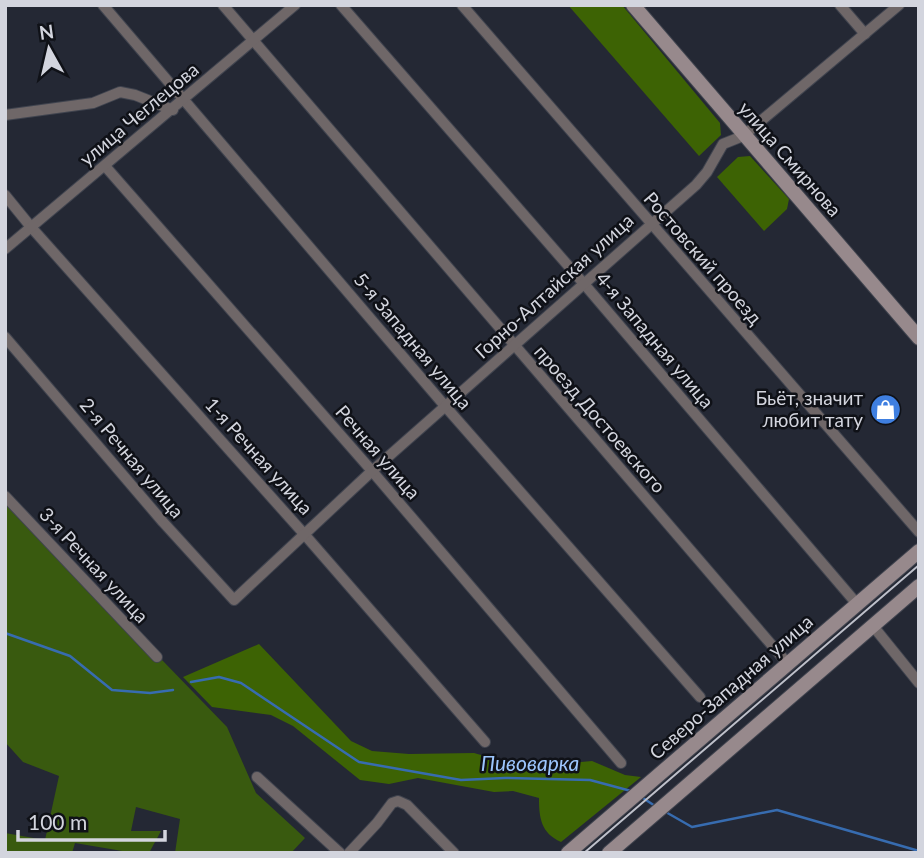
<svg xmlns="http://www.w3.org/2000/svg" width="924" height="858" font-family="Lato,sans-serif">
<rect width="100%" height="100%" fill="#242834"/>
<polygon fill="#395a0f" points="5,498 227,727 256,793 305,838 291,853 175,853 180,819 136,807 131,831 161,831 149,853 134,853 75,843 72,853 5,853 5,833 45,840 59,776 23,762 5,742"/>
<g fill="#3d6304">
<polygon points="568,5 622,5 720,123 721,135 699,156"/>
<polygon points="750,156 789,199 787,209 764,231 717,177 738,157"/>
<path d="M 259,644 L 351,741 L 372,751 L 409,754 L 474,753 L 537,771 L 570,763 L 592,761 L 625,775 L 641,777 L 561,842 C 541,833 539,818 539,798 L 513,791 L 494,792 L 418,778 L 389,784 L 360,780 L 293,726 L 271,715 L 212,707 L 183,677 Z"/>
</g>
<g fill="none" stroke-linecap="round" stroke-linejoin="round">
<g stroke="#376cb0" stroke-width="2.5">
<polyline points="5,633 70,656 112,690 150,693 173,690"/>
<polyline points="191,682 219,677 241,683 359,762 461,780 505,778 590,780 631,791"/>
<polyline points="640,796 655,806"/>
<polyline points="664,811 692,827 777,810 919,851"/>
</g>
<defs>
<g id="street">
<polyline points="103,5 445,406 700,697"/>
<polyline points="223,5 788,664"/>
<polyline points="341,5 585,285 857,604"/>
<polyline points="462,5 919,532"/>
<polyline points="840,5 865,34"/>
<polyline points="5,115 93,103 120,92 135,95 173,110"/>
<polyline points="105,166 372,471 621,763"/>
<polyline points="5,195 31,227 305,535 485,742"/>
<polyline points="5,249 295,5"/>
<polyline points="5,337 163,522 234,600 372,471 696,185 707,172 723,144 743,136 899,5"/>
<polyline points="5,496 157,657"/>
<polyline points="873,626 919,683"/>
<polyline points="257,777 340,853"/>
<polyline points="349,853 377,823 392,803 398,801 407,805 454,853"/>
</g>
<g id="secondary">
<polyline points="633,5 919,338"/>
<polyline points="568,853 919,551"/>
<polyline points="609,853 919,586"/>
</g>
</defs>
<use href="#street" stroke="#40444f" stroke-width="12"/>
<use href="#secondary" stroke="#40444f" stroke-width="16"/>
<use href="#street" stroke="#6f6768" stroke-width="10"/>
<use href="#secondary" stroke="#97898c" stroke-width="14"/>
<polyline stroke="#bec0ca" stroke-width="2" points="584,853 919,565"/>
</g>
<defs>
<symbol id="shop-disc" viewBox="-11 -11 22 22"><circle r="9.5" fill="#3f7fe0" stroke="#0f1117"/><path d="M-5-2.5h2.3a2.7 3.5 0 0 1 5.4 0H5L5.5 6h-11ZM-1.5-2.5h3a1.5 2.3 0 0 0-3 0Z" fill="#fff"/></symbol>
</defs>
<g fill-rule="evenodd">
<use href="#shop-disc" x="868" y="392" width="35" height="35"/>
</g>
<g text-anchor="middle" stroke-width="5" stroke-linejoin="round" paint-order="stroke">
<g font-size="19" fill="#d3d5de" stroke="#0f1117">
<text transform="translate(139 114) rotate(-40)" y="7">улица Чеглецова</text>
<text transform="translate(790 159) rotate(49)" y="7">улица Смирнова</text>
<text transform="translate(703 258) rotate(49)" y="7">Ростовский проезд</text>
<text transform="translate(554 286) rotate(-42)" y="7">Горно-Алтайская улица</text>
<text transform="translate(655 340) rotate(50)" y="7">4-я Западная улица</text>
<text transform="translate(413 341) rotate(50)" y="7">5-я Западная улица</text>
<text transform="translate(600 419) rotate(49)" y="7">проезд Достоевского</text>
<text transform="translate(378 452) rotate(49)" y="7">Речная улица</text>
<text transform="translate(259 456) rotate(48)" y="7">1-я Речная улица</text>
<text transform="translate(132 458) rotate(50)" y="7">2-я Речная улица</text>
<text transform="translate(94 565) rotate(47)" y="7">3-я Речная улица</text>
<text transform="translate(731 687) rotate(-41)" y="7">Северо-Западная улица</text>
</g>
<g font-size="19" fill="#d3d5de" stroke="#0f1117" text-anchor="end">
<text x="863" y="405">Бьёт, значит<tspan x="863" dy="22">любит тату</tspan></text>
</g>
<g font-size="21" font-style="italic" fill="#9cc5fd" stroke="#0f1117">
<text x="530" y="771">Пивоварка</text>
</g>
</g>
<rect width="924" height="858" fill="none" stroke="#d3d5de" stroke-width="14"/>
<g transform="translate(49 49) rotate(352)" stroke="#0f1117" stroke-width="5" paint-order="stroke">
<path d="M0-5L12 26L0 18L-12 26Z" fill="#d3d5de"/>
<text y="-10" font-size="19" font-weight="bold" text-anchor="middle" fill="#d3d5de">N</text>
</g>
<path d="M18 830v10h147v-10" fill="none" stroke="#d3d5de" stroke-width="3.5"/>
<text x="28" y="830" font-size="21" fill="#d3d5de" stroke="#0f1117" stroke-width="5" paint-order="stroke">100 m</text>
</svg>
